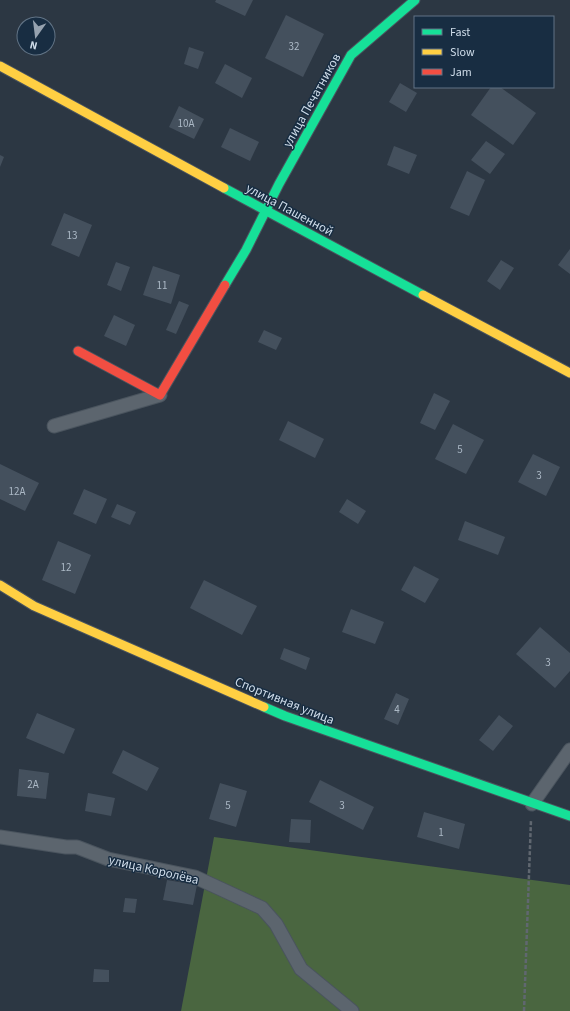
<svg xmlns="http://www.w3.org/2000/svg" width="570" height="1011" font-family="'Source Sans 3',sans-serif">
<rect width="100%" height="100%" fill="#2c3743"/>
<polygon fill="#4a6640" points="214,837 570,885 570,1011 181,1011"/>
<g fill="#44505d">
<polygon points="216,0 253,0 245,16 215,2"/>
<polygon points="286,15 324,34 303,77 265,58"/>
<polygon points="189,47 204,52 198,69 184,64"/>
<polygon points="225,64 252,78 242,98 215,83"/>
<polygon points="400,83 417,93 406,112 389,102"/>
<polygon points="491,87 500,87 536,113 513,145 471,115"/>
<polygon points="179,106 204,119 194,139 169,127"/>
<polygon points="230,128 259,142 250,161 221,147"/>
<polygon points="486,141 505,154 490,174 471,160"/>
<polygon points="394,146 417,155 409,174 387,165"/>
<polygon points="0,155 4,157 0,167"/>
<polygon points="467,171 485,180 469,216 450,208"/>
<polygon points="64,213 92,225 79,257 51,245"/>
<polygon points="570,249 570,274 558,265"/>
<polygon points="501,260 514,268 500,290 487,281"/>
<polygon points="116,262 130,267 121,291 107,285"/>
<polygon points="153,266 180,275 171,304 143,295"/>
<polygon points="179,301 189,305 176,334 166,330"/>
<polygon points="114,315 135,325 126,346 104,336"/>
<polygon points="264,330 282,338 276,350 258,342"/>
<polygon points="434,393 450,401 435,430 420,423"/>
<polygon points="288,421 324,439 315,458 279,440"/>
<polygon points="453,424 484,440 466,474 435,459"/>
<polygon points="533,454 560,467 546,496 518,482"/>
<polygon points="0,464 39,483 25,511 0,499"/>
<polygon points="84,489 107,499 96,524 73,514"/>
<polygon points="347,499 366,511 358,524 339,512"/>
<polygon points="117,504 136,512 130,525 111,517"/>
<polygon points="465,521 505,537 498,555 458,540"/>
<polygon points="58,541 91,555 75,594 42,580"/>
<polygon points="414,566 439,579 425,603 401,590"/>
<polygon points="204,580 257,606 242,635 190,608"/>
<polygon points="351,609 384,622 375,644 342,632"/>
<polygon points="540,627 570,653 570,671 555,688 516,654"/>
<polygon points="284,648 310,658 306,670 280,659"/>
<polygon points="396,693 409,699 398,725 384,719"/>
<polygon points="37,713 75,729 64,754 26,738"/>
<polygon points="499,715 513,726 493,751 479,740"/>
<polygon points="123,750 159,768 147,791 112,773"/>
<polygon points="19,769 49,773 46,799 17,796"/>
<polygon points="320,780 374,807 363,830 309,802"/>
<polygon points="220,783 247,791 236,827 209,819"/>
<polygon points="88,793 115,798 111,816 85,811"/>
<polygon points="424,812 465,824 459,849 417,837"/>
<polygon points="291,819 311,820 310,843 289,842"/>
<polygon points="167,880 197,885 193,905 163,900"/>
<polygon points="125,898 137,899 135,913 123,912"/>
<polygon points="94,969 109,970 109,982 93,982"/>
</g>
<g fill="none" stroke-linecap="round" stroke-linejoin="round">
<defs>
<g id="street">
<polyline points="54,426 160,395"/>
<polyline points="532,804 570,750"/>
<polyline points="0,837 66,847 77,847 108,859 195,877 262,908 276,924 301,969 352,1011"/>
</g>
<g id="fast">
<polyline points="224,188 423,295"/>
<polyline points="225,285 246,250 279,184 351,55 415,0"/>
<polyline points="264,707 285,716 570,816"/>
</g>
<g id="slow">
<polyline points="0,66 224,188"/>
<polyline points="423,295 570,373"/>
<polyline points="0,585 34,606 264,707"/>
</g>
<polyline id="jam" points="78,351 160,395 225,285"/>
</defs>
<use href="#street" stroke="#4a545e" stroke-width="15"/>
<use href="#fast" stroke="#4a545e" stroke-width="11"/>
<use href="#slow" stroke="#4a545e" stroke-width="11"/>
<use href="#jam" stroke="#4a545e" stroke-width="11"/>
<polyline stroke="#606770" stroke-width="2.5" stroke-dasharray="4 2" stroke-linecap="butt" points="524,1011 531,820"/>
<use href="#street" stroke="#5c656e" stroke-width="13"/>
<use href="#fast" stroke="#16e098" stroke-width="9"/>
<use href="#slow" stroke="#ffcf43" stroke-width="9"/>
<use href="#jam" stroke="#f24e42" stroke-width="9"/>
</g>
<g text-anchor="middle" stroke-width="3" stroke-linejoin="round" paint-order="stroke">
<g font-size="11" fill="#acb9c6">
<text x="294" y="50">32</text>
<text x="186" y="127">10А</text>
<text x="72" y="239">13</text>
<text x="162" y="289">11</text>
<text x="460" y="453">5</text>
<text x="539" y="479">3</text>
<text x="17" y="495">12А</text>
<text x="66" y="571">12</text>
<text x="548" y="666">3</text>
<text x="397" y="713">4</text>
<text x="33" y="788">2А</text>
<text x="228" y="809">5</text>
<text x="342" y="809">3</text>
<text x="441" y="836">1</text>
</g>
<g font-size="13" fill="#cfdce9" stroke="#182d42">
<text transform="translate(311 100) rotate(-61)" y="5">улица Печатников</text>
<text transform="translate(290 209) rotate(28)" y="5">улица Пашенной</text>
<text transform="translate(285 700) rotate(22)" y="5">Спортивная улица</text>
<text transform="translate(154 869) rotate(13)" y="5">улица Королёва</text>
</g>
</g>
<rect x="414" y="16" width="140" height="72" fill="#182d42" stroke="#617385"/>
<rect x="422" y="29" width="20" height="6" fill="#16e098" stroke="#617385"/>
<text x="450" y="36" font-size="12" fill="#cfdce9">Fast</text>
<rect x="422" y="49" width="20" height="6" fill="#ffcf43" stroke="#617385"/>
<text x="450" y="56" font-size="12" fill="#cfdce9">Slow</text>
<rect x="422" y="69" width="20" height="6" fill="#f24e42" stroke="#617385"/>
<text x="450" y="76" font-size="12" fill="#cfdce9">Jam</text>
<g transform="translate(36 36) rotate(194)"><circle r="19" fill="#182d42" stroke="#617385"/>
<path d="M0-3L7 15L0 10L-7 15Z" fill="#96a2af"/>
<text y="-6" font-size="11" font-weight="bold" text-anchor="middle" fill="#cfdce9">N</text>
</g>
</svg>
